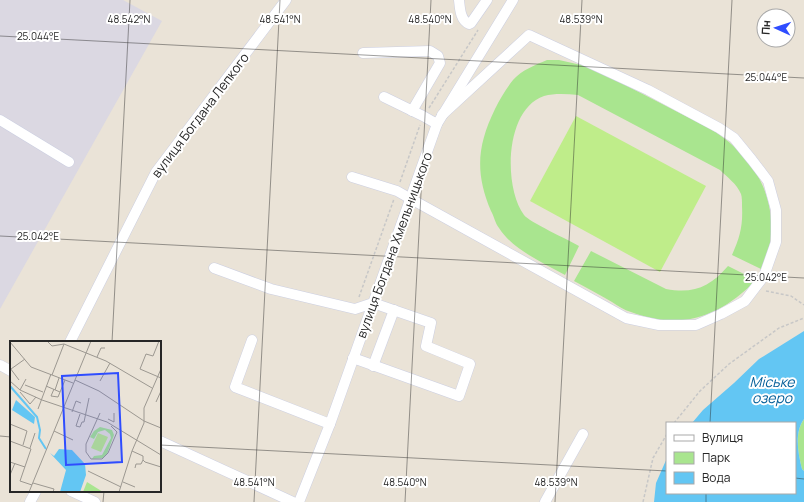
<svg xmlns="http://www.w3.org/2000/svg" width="804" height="502" font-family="Manrope,sans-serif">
<rect width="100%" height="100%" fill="#eae3d7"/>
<polygon fill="#dbd8e2" points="0,0 123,0 162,21 0,309"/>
<g fill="#a9e58f">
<path d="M 547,60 L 559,60 L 590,67 L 711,129 C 752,155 777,193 770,243 C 769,252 764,261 761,269 L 732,255 C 740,237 743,226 742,206 C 742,202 742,197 741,194 C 737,184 727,177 720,170 L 578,95 C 567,94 555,93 544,96 C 505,109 503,186 524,215 C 529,222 569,240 579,246 L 565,275 C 542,262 513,250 499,228 C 495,223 494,216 491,211 C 475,173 477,146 495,109 C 500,99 506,89 513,80 C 522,70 535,65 547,60 Z"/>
<path d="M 591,251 L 666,289 C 694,294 710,287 728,266 L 756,280 C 720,317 681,331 631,312 C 624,310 618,306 612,302 C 600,295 587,288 574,281 Z"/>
<path d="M 804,419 L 804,471 L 802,469 C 798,453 794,433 804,419 Z"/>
</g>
<polygon fill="#bfed8a" points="576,116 706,186 660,272 530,201"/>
<path fill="#63c6f3" d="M 804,331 L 804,419 C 794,433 798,453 802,469 L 804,471 L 804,502 L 654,502 L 656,483 L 667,458 L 667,493 L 795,493 L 795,423 L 692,423 L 703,410 L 734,383 L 759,359 Z"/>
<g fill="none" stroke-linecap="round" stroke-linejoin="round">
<defs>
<g id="minor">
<path d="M 459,0 C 460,8 460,20 469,24 L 471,23 L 487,0"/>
<polyline points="363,53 430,51 438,56 440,63 412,111"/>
<polyline points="384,97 423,116 437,124"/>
<polyline points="0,120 69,162"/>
<polyline points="352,177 397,191 411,199 626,318 659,325 696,325 721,314 745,301 764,276 776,242 776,210 768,181 752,160 734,138 719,128 648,90 529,35 442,115"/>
<polyline points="214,268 271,289 355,309 373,303 431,323 426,346 470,364 459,396 353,358"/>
<polyline points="252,340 235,387 330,424"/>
<polyline points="70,342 156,172 286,0"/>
<polyline points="0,365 11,371"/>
<polyline points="373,366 394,310"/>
<polyline points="160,441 293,502"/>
<polyline points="71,491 95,502"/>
<polyline points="30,502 36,491"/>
<polyline points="299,502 330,424 437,124 513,0"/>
<polyline points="545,502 583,434"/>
</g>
</defs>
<use href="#minor" stroke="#cccfe1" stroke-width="11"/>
<g stroke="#c7c7c7" stroke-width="1.5" stroke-dasharray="3 2" stroke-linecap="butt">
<polyline points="429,108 478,30"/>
<polyline points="400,182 420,125"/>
<polyline points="766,291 791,296 804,305"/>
<polyline points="359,297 394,199"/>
<polyline points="674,423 700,391 729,364 779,328 804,318"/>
<polyline points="643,502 653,458 667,434"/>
</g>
<use href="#minor" stroke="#fff" stroke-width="10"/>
</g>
<path fill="none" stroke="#272727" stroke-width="1" stroke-opacity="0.45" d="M 0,36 L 804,78M 0,236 L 804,278M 112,342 L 130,0M 710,423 L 732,0M 0,436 L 11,437M 160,445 L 667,471M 795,478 L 804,479M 103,502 L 104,491M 254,502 L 280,0M 405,502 L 431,0M 555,502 L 582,0M 706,502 L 706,493"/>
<g text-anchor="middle" stroke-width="4" stroke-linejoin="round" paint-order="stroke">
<g font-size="13" fill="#272727" stroke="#fff">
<text transform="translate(200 115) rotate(-53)" y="5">вулиця Богдана Лепкого</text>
<text transform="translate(394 245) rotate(-70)" y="5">вулиця Богдана Хмельницького</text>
</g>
<g font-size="14" font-style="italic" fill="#07619a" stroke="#fff">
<text x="772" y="387">Міське<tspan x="772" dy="16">озеро</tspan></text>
</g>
</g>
<g transform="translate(10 341)">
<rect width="151" height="151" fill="#eae3d7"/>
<path d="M 90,86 L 102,89 L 104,94 L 97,113 L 93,117 L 82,118 L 84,115 L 92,114 L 101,97 L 100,93 L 95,89 L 88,91 L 84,98 L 80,96 L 84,90 ZM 77,141 L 93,151 L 73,151 Z" fill="#a9e58f"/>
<path d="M 88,92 L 98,96 L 91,111 L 81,107 Z" fill="#bfed8a"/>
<path d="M 6,59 L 25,76 L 24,83 L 2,69 ZM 49,108 L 62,109 L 75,123 L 76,134 L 70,151 L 50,151 L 56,129 L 40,112 L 44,115 Z" fill="#63c6f3"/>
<path fill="none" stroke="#63c6f3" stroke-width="2" d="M 0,45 L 27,76 L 30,89 L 29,97 L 36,108"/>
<path fill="none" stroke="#9c9891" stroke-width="1" d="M 37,0 L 42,5 L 54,3 L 96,20 L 142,47M 149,0 L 143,15 L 136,13 L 130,28 L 151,37M 0,1 L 21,26 L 63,42M 87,16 L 91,7 L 95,7M 0,27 L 9,39M 1,28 L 15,18M 42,34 L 54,3M 65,39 L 89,50 L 134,80 L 151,87M 0,40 L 10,49 L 32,59 L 97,81 L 151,114M 90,40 L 100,22M 15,44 L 33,51M 36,45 L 50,51M 44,48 L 41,55 L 48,56 L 55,39M 10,49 L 16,38M 45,49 L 49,37M 10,51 L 20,63 L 26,56M 146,61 L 151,50M 28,68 L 41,33M 62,71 L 66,60 L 71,62M 90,72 L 76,103 L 76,111 L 81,118 L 92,118 L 98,112 L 107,91 L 101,85M 70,73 L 66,85 L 70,86 L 72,81 L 74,81 L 79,57M 98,78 L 104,81 L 104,72M 0,83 L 17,90 L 13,104M 44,90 L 63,99M 0,100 L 21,108 L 10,140 L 22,144M 20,107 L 25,92M 122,110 L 133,115 L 133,119 L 135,121 L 151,126M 0,121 L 15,126M 125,127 L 126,123 L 131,123 L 133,119M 78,130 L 111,146M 0,134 L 5,122M 113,141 L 125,146M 23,142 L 44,148 L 43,151M 19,151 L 81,0M 109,151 L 122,110 L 134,82 L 134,67 L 151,28"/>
<path fill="#2f4dff" fill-opacity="0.15" stroke="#2f4dff" stroke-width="2" d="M 108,32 L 112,121 L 56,124 L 52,35 Z"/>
<rect width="151" height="151" fill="none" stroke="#272727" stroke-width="2"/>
</g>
<g font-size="10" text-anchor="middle" fill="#272727" stroke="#fff" stroke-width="4" stroke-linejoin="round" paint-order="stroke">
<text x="129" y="23">48.542°N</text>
<text x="280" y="23">48.541°N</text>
<text x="430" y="23">48.540°N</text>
<text x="581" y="23">48.539°N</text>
<text x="38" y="40">25.044°E</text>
<text x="766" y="81">25.044°E</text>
<text x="38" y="240">25.042°E</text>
<text x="766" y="281">25.042°E</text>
<text x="254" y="486">48.541°N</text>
<text x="405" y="486">48.540°N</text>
<text x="556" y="486">48.539°N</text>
</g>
<rect x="666" y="422" width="130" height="72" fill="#ffffff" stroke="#a9a9a9"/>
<rect x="674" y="435" width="20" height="6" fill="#ffffff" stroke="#a9a9a9"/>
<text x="702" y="442" font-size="12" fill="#272727">Вулиця</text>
<rect x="674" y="452" width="20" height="12" fill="#a9e58f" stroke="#a9a9a9"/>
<text x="702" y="462" font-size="12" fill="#272727">Парк</text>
<rect x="674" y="472" width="20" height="12" fill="#63c6f3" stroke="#a9a9a9"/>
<text x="702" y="482" font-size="12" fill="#272727">Вода</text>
<g transform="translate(776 28) rotate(273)"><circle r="19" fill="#ffffff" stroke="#a9a9a9"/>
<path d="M0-3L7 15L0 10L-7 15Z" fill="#2f4dff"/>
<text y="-6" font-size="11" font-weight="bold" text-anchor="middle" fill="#272727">Пн</text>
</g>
</svg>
